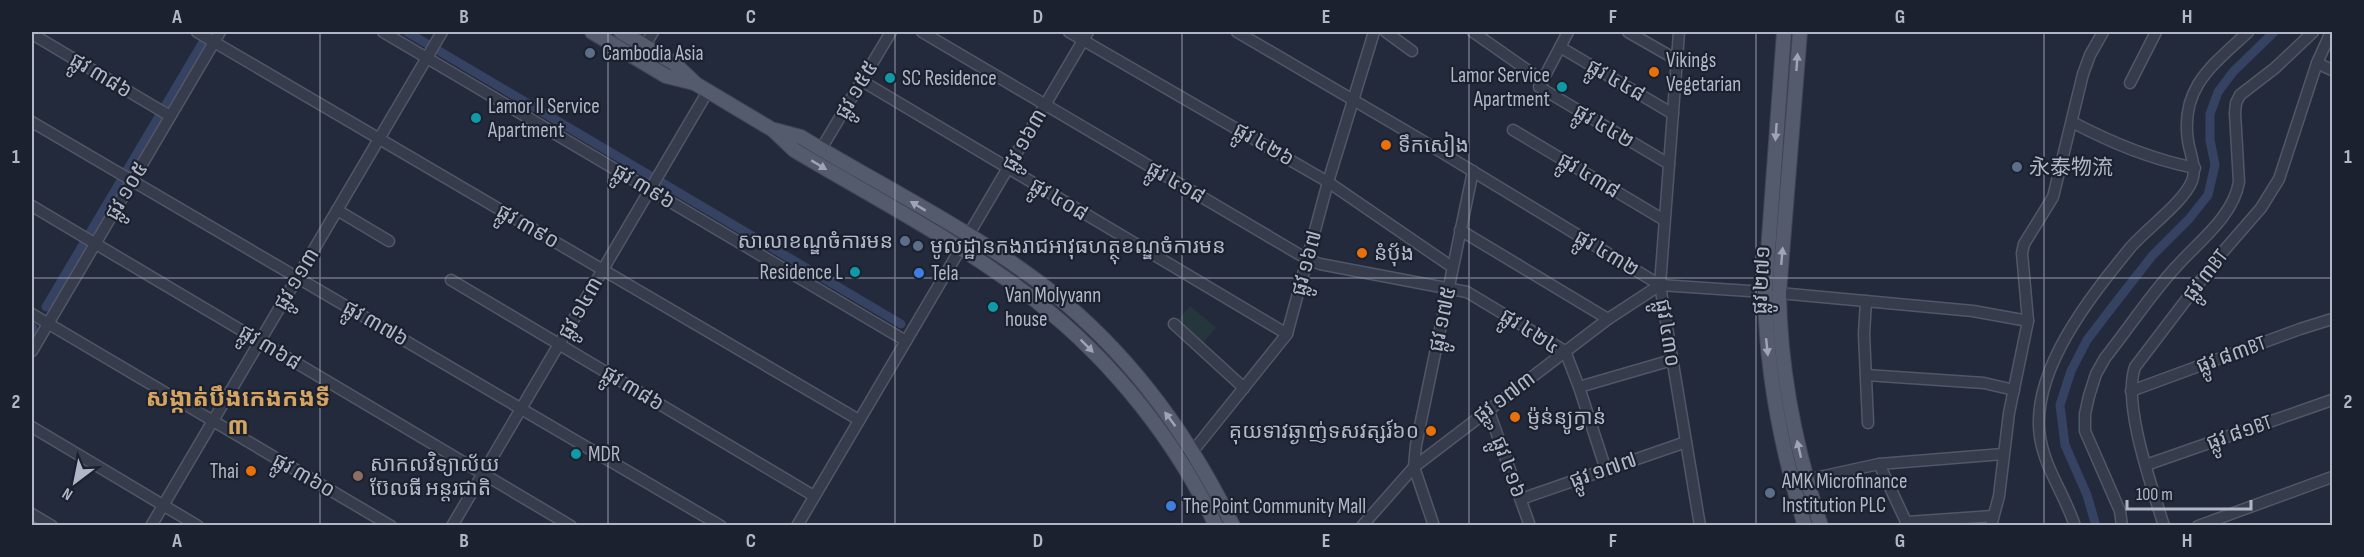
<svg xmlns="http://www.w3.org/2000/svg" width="2364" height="557" font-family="'Sofia Sans Condensed','Noto Sans SC','Noto Sans Khmer',sans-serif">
<rect width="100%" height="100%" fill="#232a3b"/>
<polygon fill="#25363c" points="1190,306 1216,328 1201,345 1175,323"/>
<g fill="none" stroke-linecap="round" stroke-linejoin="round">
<g stroke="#364262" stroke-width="9">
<polyline points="407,32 901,324"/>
<polyline points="46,307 209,32"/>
<polyline points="32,331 33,328"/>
<polyline points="2096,526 2087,495 2065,445 2060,405 2071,371 2087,340 2113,306 2152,256 2189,219 2208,195 2215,165 2210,140 2210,114 2218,92 2233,72 2274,32"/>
</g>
<defs>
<g id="minor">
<polyline points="197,32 859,420"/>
<polyline points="383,32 906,341"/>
<polyline points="922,32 1307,259 1320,264 1467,292 1565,351 1579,387 1606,470"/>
<polyline points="1069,32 1328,182 1452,267"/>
<polyline points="1237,32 1418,138 1660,285 1779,293 1973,311 2028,321"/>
<polyline points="1386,32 1412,51"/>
<polyline points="1473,32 1543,81"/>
<polyline points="1568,32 1539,87 1669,164"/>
<polyline points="1628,32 1677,60"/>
<polyline points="1679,32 1660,285 1700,526"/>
<polyline points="32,34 170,116"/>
<polyline points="1560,47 1673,114"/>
<polyline points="637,58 653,32"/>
<polyline points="2317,63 2332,70"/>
<polyline points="862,81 1287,334"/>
<polyline points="2130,83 2156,32"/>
<polyline points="32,122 721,526"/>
<path d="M 2072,122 C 2112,143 2150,159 2195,168"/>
<polyline points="1513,130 1664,220"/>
<polyline points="821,149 891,32"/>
<polyline points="32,206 571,526"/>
<polyline points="337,210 389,241"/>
<polyline points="1460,230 1608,319"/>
<polyline points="451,280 814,496"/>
<polyline points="1866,301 1864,334 1868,423"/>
<polyline points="32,314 391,526"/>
<polyline points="1174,324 1244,388"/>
<polyline points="32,351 220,32"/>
<polyline points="1866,375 1984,383 2014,390"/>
<polyline points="1579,387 1672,360"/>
<polyline points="2131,391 2300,329 2332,319"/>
<polyline points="1488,409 1530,526"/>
<polyline points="32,427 198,526"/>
<polyline points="1179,461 1193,451 1287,334 1328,182 1374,32"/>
<polyline points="1879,464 1908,526"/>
<polyline points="2146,465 2332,400"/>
<polyline points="1806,480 1879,464 2003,454"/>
<polyline points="1521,499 1686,442"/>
<polyline points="32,514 52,526"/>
<polyline points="1907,522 1993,516"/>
<polyline points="151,526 442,32"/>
<polyline points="452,526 708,91"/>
<polyline points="797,526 1088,32"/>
<polyline points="1362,526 1414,467 1608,319 1660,285"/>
<polyline points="1434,526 1414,467 1416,445 1473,171"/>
<polyline points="1991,526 1999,496 2009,413 2028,321 2022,253 2024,244 2053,197 2083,74 2090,55 2103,32"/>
<path d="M 2075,526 C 2065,495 2045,469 2040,437 C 2030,371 2091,296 2130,248 C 2146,229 2183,203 2192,181 C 2197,168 2190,154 2188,141 C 2180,87 2213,65 2248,32"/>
<path d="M 2122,526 L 2120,511 L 2085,431 L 2085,414 L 2089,396 L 2096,374 L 2105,358 C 2129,328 2150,295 2176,267 C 2198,242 2233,217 2239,182 L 2235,113 L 2236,103 L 2240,95 L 2275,68 L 2313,32"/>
<path d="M 2164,526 C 2152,487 2122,404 2135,367 L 2221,254 L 2261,208 L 2279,179 L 2317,63 L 2331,32"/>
<polyline points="2198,526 2332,477"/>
</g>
<g id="major">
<polyline points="592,32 666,76 694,83"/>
<path d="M 621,32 L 674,63 L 696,84 L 773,130 L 794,150 C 868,194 946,235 1016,286 C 1100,346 1172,432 1216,526"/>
<path d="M 1784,32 L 1765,292 C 1766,372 1781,449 1805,526"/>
<path d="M 1800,32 L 1779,293 C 1780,373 1796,450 1821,526"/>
<path d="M 775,130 L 801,137 L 821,149 C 899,195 982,237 1053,293 C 1130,355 1190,437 1233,526"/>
</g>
</defs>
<use href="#minor" stroke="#525766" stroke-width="13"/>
<use href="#major" stroke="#404554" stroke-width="16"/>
<use href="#minor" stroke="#363c4c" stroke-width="10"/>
<use href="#major" stroke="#545b6c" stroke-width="14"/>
</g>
<defs><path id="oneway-solid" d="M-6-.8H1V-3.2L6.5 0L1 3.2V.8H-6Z" transform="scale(1.5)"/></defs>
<g fill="#9fa5b5">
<use href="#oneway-solid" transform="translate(1797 62) rotate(-86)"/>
<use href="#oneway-solid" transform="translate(1776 132) rotate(94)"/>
<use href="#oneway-solid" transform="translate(819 165) rotate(31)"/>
<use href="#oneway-solid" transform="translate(918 206) rotate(-149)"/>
<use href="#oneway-solid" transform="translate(1782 256) rotate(-85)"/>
<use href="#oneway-solid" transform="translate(1087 346) rotate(45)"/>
<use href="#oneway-solid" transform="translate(1767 347) rotate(84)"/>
<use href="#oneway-solid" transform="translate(1170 419) rotate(-127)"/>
<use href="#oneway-solid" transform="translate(1799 449) rotate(-103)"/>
</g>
<path fill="none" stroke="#b2b7c7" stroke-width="1.5" stroke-opacity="0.55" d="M 320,32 L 320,526M 608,32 L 608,526M 895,32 L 895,526M 1182,32 L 1182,526M 1469,32 L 1469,526M 1756,32 L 1756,526M 2044,32 L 2044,526M 32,278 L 2332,278"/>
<g fill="#5c6f8a" stroke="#1c2130" stroke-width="2">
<circle cx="590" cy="53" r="6"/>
<circle cx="2017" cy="167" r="6"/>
<circle cx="905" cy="241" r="6"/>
<circle cx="918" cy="246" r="6"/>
<circle cx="1770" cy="493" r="6"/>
</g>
<g fill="#e8710a" stroke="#1c2130" stroke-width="2">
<circle cx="1654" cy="72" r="6"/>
<circle cx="1386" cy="145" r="6"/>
<circle cx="1362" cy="253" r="6"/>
<circle cx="1515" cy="417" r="6"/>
<circle cx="1431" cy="431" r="6"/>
<circle cx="251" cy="471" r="6"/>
</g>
<g fill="#0f9aa8" stroke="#1c2130" stroke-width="2">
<circle cx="890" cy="78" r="6"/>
<circle cx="1562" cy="87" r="6"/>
<circle cx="476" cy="118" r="6"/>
<circle cx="855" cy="272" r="6"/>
<circle cx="993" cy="307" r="6"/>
<circle cx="576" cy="454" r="6"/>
</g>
<g fill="#3f7fe0" stroke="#1c2130" stroke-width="2">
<circle cx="919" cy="273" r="6"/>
<circle cx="1171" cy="506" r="6"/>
</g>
<circle fill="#8d6e63" stroke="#1c2130" stroke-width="2" cx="358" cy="476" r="6"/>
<g text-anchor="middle" stroke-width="4.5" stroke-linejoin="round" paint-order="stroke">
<g font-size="21" fill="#b2b7c7" stroke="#1c2130" text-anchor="start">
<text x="602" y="60">Cambodia Asia</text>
<text x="1666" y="67">Vikings<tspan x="1666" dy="24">Vegetarian</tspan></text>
<text x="1550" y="82" text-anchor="end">Lamor Service<tspan x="1550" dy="24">Apartment</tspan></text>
<text x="902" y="85">SC Residence</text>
<text x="488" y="113">Lamor II Service<tspan x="488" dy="24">Apartment</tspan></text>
<text x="1398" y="152">ទឹកសៀង</text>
<text x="2029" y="174">永泰物流</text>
<text x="893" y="248" text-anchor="end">សាលាខណ្ឌចំការមន</text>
<text x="930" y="253">មូលដ្ឋានកងរាជអាវុធហត្ថុខណ្ឌចំការមន</text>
<text x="1374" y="260">នំប៉័ង</text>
<text x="843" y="279" text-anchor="end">Residence L</text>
<text x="931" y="280">Tela</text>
<text x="1005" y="302">Van Molyvann<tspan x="1005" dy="24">house</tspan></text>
<text x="1527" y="424">ម្ញ៉ន់ន្យូក្វាន់</text>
<text x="1419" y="438" text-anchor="end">គុយទាវឆ្ងាញ់ទសវត្សរ៍៦០</text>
<text x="588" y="461">MDR</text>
<text x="370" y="471">សាកលវិទ្យាល័យ<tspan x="370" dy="24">ប៊ែលធី អន្តរជាតិ</tspan></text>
<text x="239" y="478" text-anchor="end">Thai</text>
<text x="1782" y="488">AMK Microfinance<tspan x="1782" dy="24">Institution PLC</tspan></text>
<text x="1183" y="513">The Point Community Mall</text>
</g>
<g font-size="21" fill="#b2b7c7" stroke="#1c2130">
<text transform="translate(101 75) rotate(31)" y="7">ផ្លូវ ៣៨៦</text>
<text transform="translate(1616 80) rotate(30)" y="7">ផ្លូវ ៤៤៨</text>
<text transform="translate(856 90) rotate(-59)" y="7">ផ្លូវ ១៥៥</text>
<text transform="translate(1604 126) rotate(31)" y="7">ផ្លូវ ៤៤២</text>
<text transform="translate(1024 140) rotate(-60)" y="7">ផ្លូវ ១៦៣</text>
<text transform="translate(1264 144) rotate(30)" y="7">ផ្លូវ ៤២៦</text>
<text transform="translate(1589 175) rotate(31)" y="7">ផ្លូវ ៤៣៨</text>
<text transform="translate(1176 182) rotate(30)" y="7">ផ្លូវ ៤១៨</text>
<text transform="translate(644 186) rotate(31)" y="7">ផ្លូវ ៣៩៦</text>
<text transform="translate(126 191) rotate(-59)" y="7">ផ្លូវ ១០៥</text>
<text transform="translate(1059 199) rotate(31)" y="7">ផ្លូវ ៤០៨</text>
<text transform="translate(528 226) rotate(30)" y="7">ផ្លូវ ៣៩០</text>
<text transform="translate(1607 253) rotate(31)" y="7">ផ្លូវ ៤៣២</text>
<text transform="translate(1306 263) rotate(-75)" y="7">ផ្លូវ ១៦៧</text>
<text transform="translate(2205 275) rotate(-52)" y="7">ផ្លូវ ៣BT</text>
<text transform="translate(296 279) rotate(-59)" y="7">ផ្លូវ ១១៣</text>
<text transform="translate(1761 280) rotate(-87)" y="7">ផ្លូវ ២៧១</text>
<text transform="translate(580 308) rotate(-60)" y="7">ផ្លូវ ១៤៣</text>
<text transform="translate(1442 319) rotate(-78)" y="7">ផ្លូវ ១៧៥</text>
<text transform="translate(376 323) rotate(30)" y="7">ផ្លូវ ៣៧៦</text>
<text transform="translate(1530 331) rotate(33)" y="7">ផ្លូវ ៤២៤</text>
<text transform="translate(1668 333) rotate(81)" y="7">ផ្លូវ ៤៣០</text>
<text transform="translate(270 347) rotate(31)" y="7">ផ្លូវ ៣៦៨</text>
<text transform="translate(2231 354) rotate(-20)" y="7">ផ្លូវ ៨៣BT</text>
<text transform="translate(633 388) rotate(31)" y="7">ផ្លូវ ៣៨៦</text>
<text transform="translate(1504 397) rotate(-37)" y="7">ផ្លូវ ១៧៣</text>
<text transform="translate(2239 432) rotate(-19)" y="7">ផ្លូវ ៨១BT</text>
<text transform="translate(1509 467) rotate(70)" y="7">ផ្លូវ ៤១៦</text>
<text transform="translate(1603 470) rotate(-19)" y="7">ផ្លូវ ១៧៧</text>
<text transform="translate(304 475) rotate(30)" y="7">ផ្លូវ ៣៦០</text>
</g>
<g font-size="24" font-weight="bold" fill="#d4a460" stroke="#1c2130">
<text x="238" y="406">សង្កាត់បឹងកេងកងទី<tspan x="238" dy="28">៣</tspan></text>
</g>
</g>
<rect width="2364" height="557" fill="none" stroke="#1c2130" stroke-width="66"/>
<g transform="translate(75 482) rotate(212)" stroke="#1c2130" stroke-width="4.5" paint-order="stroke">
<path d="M0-4.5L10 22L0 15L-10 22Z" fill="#b2b7c7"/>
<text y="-9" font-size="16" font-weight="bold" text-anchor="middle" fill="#b2b7c7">N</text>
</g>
<path d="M2127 500v9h124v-9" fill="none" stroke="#b2b7c7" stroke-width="3"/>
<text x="2136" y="500" font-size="18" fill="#b2b7c7" stroke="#1c2130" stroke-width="4.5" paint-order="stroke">100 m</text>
<rect x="33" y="33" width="2298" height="491" fill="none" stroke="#b2b7c7" stroke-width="2"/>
<g font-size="20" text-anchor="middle" font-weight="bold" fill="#b2b7c7">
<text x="177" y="23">A</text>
<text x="464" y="23">B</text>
<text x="751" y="23">C</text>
<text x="1038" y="23">D</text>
<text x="1326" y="23">E</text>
<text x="1613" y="23">F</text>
<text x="1900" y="23">G</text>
<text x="2187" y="23">H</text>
<text x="16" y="163">1</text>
<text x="2348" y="163">1</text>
<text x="16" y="408">2</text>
<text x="2348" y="408">2</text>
<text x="177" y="547">A</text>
<text x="464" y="547">B</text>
<text x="751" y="547">C</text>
<text x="1038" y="547">D</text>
<text x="1326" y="547">E</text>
<text x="1613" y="547">F</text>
<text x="1900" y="547">G</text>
<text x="2187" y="547">H</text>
</g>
</svg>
